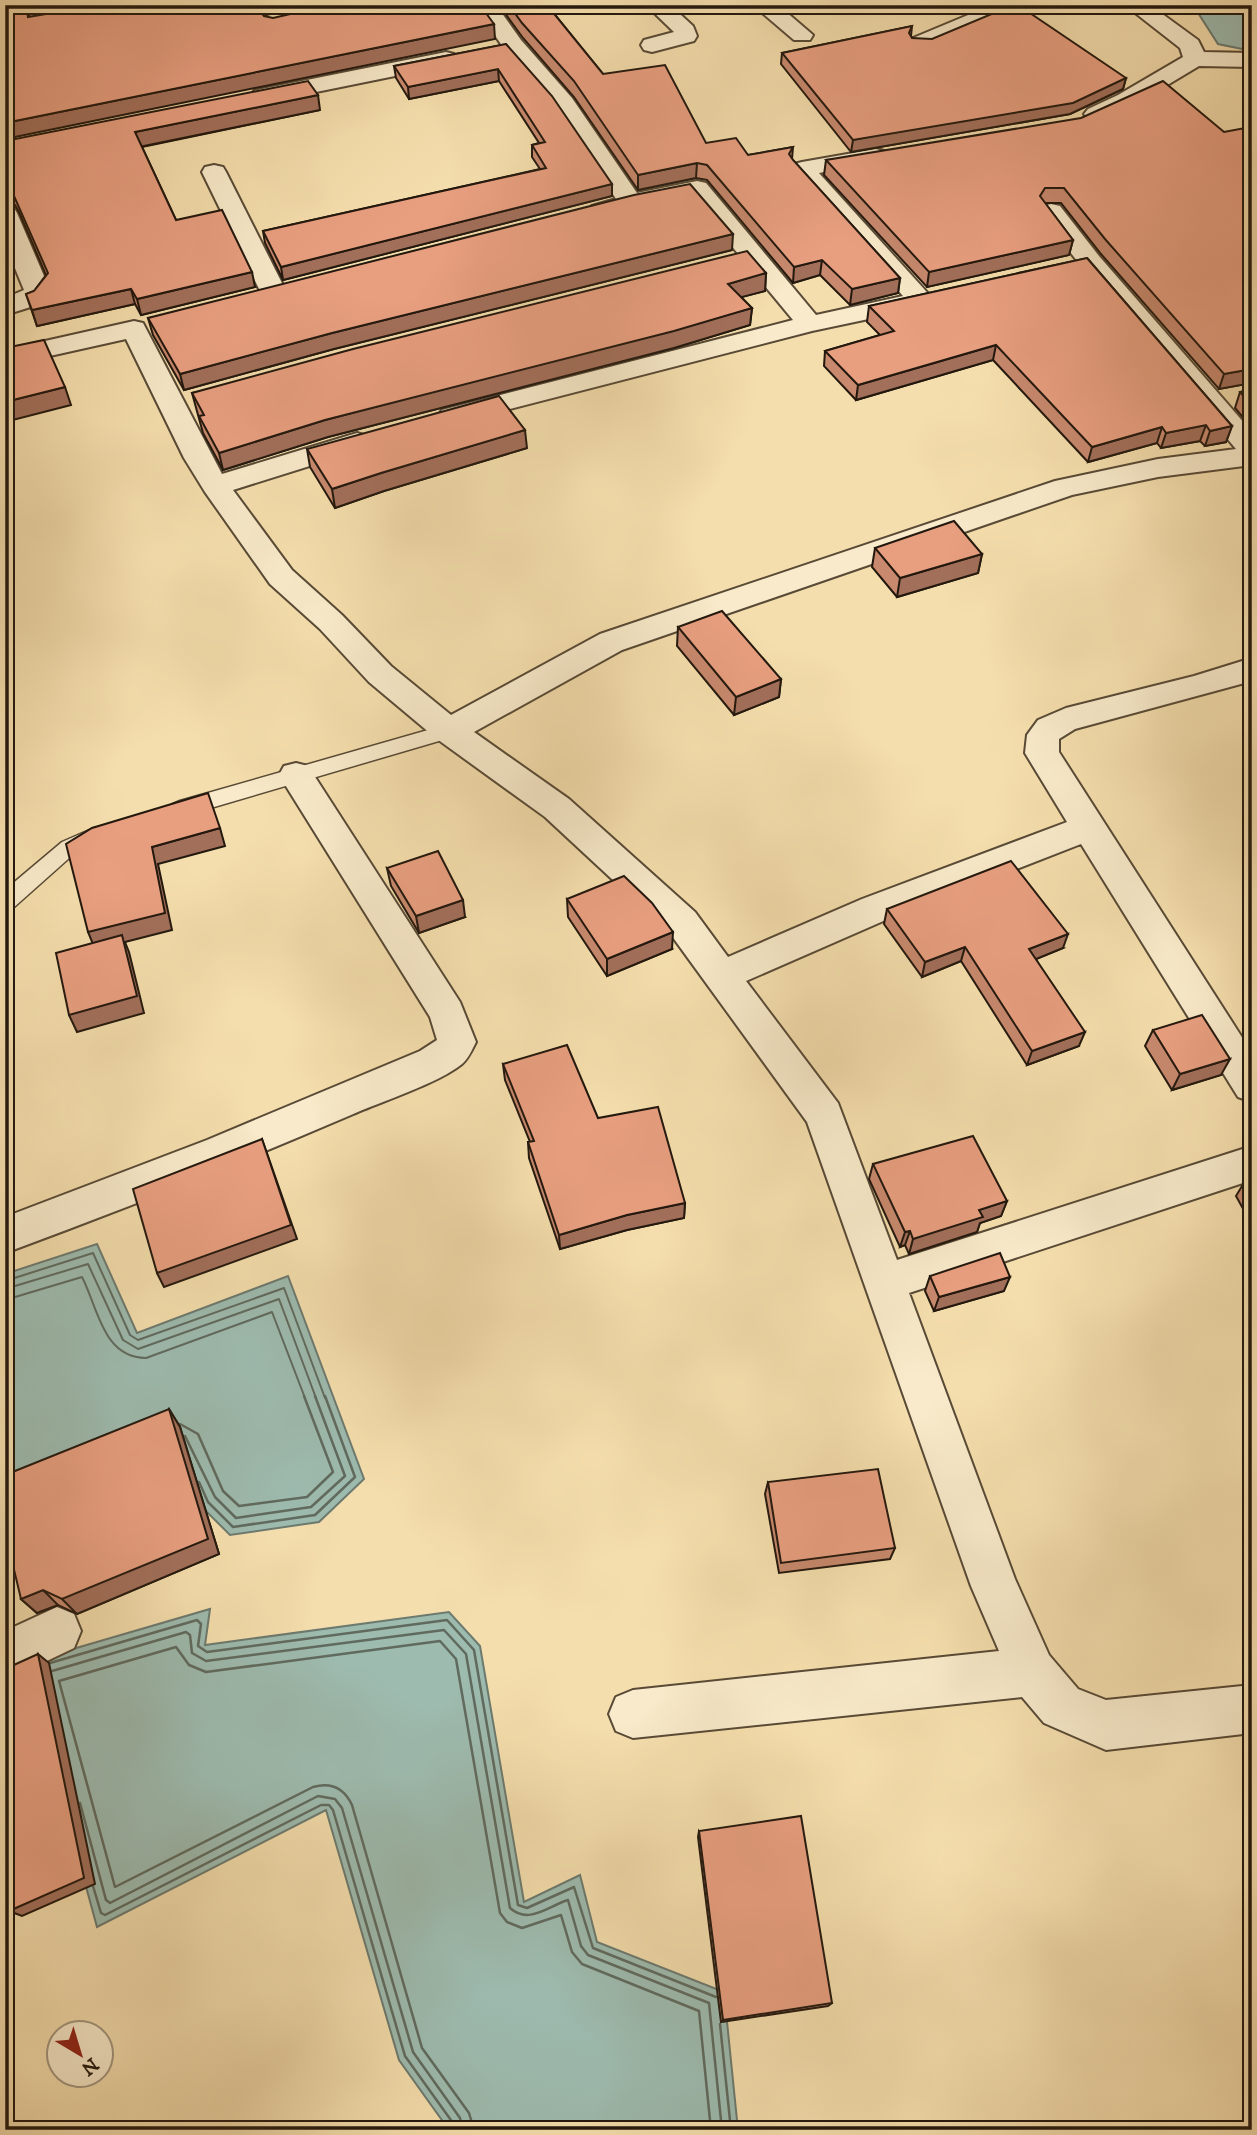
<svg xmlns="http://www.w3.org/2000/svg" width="1257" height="2135" font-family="'IM FELL DW Pica',serif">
<rect width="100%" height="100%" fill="#f5dead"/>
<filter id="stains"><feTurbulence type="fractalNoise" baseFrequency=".00286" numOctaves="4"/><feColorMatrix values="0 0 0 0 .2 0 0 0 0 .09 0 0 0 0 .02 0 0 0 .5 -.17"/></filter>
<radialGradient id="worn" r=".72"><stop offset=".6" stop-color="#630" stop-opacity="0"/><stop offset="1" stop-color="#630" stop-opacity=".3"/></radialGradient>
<g fill="#9dbbaf" stroke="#6c7a6f" stroke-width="2">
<polygon points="1193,5 1252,5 1252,51 1218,44"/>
<polygon points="97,1244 137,1333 288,1276 364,1479 319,1522 230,1535 201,1506 5,1526 5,1274"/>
<polygon points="210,1609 205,1645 449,1612 480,1646 524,1902 580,1875 597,1942 724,1992 738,2130 449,2130 399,2060 326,1810 97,1927 25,1663"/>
</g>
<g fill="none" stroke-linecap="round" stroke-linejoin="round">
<g stroke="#606a5e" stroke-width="2">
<polyline points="5,1281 93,1253 130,1335 138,1340 284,1288 325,1398"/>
<polyline points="5,1289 88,1264 123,1340 138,1349 279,1299 316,1398"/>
<path d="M 5,1300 L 82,1277 C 98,1308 103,1358 146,1358 L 272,1312 L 305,1398"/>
</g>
<g stroke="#606a5e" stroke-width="2.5">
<polyline points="180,1424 198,1434 223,1491 239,1506 307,1497 333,1472 304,1396"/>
<polyline points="185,1436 215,1497 236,1518 311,1507 345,1476 315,1396"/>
<polyline points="199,1482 208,1502 233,1527 315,1515 355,1477 325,1396"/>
<polyline points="50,1663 197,1620 201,1624 198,1646 207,1652 447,1620 474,1650 518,1905 527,1908 574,1887 593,1948 716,1997"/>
<path d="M 52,1671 L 186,1632 L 190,1635 L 192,1653 L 206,1661 L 444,1630 L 466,1654 L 510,1908 C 529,1925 548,1906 568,1900 L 581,1946 L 588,1955 L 709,2003 L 722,2130"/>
<polyline points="80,1803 106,1900 110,1903 318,1796 335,1799 342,1808 413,2052 460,2118 463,2130"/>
<polyline points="93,1886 101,1913 105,1915 321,1805 329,1805 333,1810 405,2056 453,2123 454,2130"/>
<polyline points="720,2024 731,2130"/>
<path d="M 474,2130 L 469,2113 L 422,2048 L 352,1805 C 344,1788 331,1782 313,1787 L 115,1887 L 59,1681 L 176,1647 L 189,1665 L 206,1672 L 440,1641 L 456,1659 L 500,1913 L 507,1922 L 522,1928 L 561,1915 L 572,1952 L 582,1964 L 699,2011 L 711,2130"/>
</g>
<defs>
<g id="service">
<polygon points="449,724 456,726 459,731 456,736 180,817 173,814 170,809 173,804 180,801"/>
<polygon points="94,828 101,831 104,836 101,841 76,852 12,909 5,911 5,890 62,842"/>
</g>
<g id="minor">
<polygon points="474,5 496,5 521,40 572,98 637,193 697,181 706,183 816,315 903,296 790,169 794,164 802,162 876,149 884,151 888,156 884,161 819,173 934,300 930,306 812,331 452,424 442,422 438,416 442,410 793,320 691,197 641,206 601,218 592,216 589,211 592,206 616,199 555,107 505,50"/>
<polygon points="646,5 670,5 693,26 697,36 694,41 652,52 644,50 641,45 644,40 674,32"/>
<polygon points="753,5 778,5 813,35 810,40 794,40"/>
<polygon points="992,5 1022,5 1019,10 929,48 913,48 910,43 913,38"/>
<polygon points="1125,5 1150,5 1198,40 1204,52 1252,53 1252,67 1199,66 1134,105 1104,119 1088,119 1084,114 1088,109 1118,95 1183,57 1180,48"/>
<polygon points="446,52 454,54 457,59 454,64 262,103 254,101 251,96 254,91 262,89"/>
<polygon points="214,165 223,167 226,172 287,293 283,299 274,301 265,299 261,293 202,172 205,167"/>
<polygon points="1051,204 1060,206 1099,256 1252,432 1252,465 1158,477 1072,495 622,650 474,732 569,799 695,912 728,957 862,899 1067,822 1025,753 1027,735 1038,720 1066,708 1194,676 1252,658 1252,681 1075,729 1059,739 1059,752 1252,1053 1252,1102 1238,1097 1081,844 888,919 746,981 838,1103 897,1260 1252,1146 1252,1180 909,1293 1015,1579 1049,1655 1078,1689 1106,1700 1252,1685 1252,1733 1106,1750 1044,1723 1022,1697 633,1738 616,1731 609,1714 616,1697 633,1690 999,1651 971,1586 807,1122 669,932 545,817 437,739 369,682 320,629 270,584 205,492 184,458 126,339 5,366 5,350 134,321 143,323 222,474 347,436 357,433 367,436 371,442 367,448 233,490 292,570 342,615 391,666 451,715 600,634 1055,481 1158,459 1236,449 1081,266 1042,216 1039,211 1042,206"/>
<polygon points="5,206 14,208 17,213 50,290 37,305 5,315 5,298 24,290 5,244"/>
<path d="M 296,763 L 308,766 L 460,1002 L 476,1042 C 472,1050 468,1059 462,1064 C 439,1083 380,1102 351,1115 C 237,1164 122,1210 5,1253 L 5,1217 L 207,1140 L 420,1051 L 437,1040 L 430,1017 L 279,775 L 284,766 Z"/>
<polygon points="57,1607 74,1614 81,1631 74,1648 5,1681 5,1631"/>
</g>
</defs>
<use href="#service" stroke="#584a36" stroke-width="3"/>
<use href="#minor" stroke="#584a36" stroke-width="4"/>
<use href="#service" fill="#f8eaca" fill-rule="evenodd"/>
<use href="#minor" fill="#f8eaca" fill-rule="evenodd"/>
</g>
<g fill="#c8896e" stroke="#23180e" stroke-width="2">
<polygon points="499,5 547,5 603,74 706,143 748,155 793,147 792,159 900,278 898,293 850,305 820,275 793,283 707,180 696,178 638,190 574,97 523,38"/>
<polygon points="912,26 911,36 912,38 1126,78 1123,89 1070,114 851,152 781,64 782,53"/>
<polygon points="506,44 612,196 283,280 265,243 263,231 540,169 532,157 532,145 539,143 499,81 409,99 396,78 394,66"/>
<polygon points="320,110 142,147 176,220 255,287 141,315 135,304 37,326 26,294 34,291 46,275 19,212 15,205 5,204 5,141"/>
<polygon points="1224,132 1252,383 1219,389 1101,254 1061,203 1045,203 1073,240 1069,255 927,287 824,175 826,160"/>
<polygon points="732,250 334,349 184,390 153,335 148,318"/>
<polygon points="1087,258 1232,426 1226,442 1205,446 1200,441 1161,448 1157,443 1088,462 993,360 856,400 824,366 825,351 880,335 867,322 869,306"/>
<polygon points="766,273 765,291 741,297 752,308 750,325 674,348 328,437 223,470 203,433 192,393"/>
<polygon points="1252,389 1252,428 1235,408 1240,392"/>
<polygon points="527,448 384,491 335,508 310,467 307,449"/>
<polygon points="875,548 982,554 978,573 897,597 872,567"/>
<polygon points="678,627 781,679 779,697 734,715 677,646"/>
<polygon points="387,868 465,917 419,933 391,886"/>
<polygon points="567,899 672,949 607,976 568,917"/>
<polygon points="887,909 1063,948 1036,959 1079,1046 1027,1065 961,961 922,977 884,924"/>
<polygon points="1153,1030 1221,1075 1172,1090 1145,1046"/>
<polygon points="503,1064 598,1118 685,1203 684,1218 627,1230 560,1249 529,1158 528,1142 530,1142 505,1080"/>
<polygon points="873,1164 1007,1201 1001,1216 980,1223 977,1232 909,1254 905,1245 900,1247 869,1179"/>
<polygon points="1252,1179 1252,1225 1236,1196 1245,1181"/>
<polygon points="930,1276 1004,1291 934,1311 925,1291"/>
<polygon points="169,1409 180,1427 219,1554 77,1614 58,1605 37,1613 21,1599"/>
<polygon points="768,1482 895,1548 890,1559 779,1573 765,1494"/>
<polygon points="699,1831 832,2003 828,2006 721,2022 698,1837"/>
</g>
<g fill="#a26f5a" stroke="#23180e" stroke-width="2">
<polygon points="26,5 28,5 32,32 28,17"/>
<polygon points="261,5 313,5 266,15 262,24 259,10"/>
<polygon points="494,24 495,39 5,139 5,123"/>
<polygon points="498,69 499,81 409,99 408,87"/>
<polygon points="1126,78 1123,89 1070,114 851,152 853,140"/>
<polygon points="318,95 320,110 139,147 135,132"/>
<polygon points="697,163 696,178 638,190 638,175"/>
<polygon points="612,184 612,196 283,280 281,267"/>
<polygon points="733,234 732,250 334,349 184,390 180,374 332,333"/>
<polygon points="1073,240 1069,255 927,287 929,272"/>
<polygon points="5,248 10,264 5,265"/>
<polygon points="822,260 820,275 793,283 794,267"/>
<polygon points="252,272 255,287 141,315 137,299"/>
<polygon points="766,273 765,291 727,301 728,284"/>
<polygon points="900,278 898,293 850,305 852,289"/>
<polygon points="131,289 135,304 37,326 32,310"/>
<polygon points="752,308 750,325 674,348 328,437 223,470 219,453 325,420"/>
<polygon points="996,345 993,360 856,400 858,385"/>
<polygon points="1252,369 1252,383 1219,389 1224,374"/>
<polygon points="65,387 71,405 5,422 5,402"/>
<polygon points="1206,425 1200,441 1161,448 1166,433"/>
<polygon points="1232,426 1226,442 1205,446 1210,431"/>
<polygon points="1162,427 1157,443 1088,462 1092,447"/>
<polygon points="525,430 527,448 384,491 335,508 332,489 381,473"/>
<polygon points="982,554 978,573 897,597 900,578"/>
<polygon points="781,679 779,697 734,715 736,697"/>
<polygon points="220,828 225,846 158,864 172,930 125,942 129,952 144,1013 77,1032 69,1015 95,949 88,932 152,847"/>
<polygon points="463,900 465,917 419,933 416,916"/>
<polygon points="673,932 672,949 607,976 607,959"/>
<polygon points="1068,934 1063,948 1024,964 1029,949"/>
<polygon points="965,947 961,961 922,977 925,962"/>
<polygon points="1085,1032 1079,1046 1027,1065 1032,1051"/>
<polygon points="1230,1059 1221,1075 1172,1090 1180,1074"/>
<polygon points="262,1139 297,1239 164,1287 157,1273"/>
<polygon points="1007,1201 1001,1216 980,1223 977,1232 909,1254 913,1239 979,1210"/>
<polygon points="685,1203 684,1218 627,1230 560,1249 559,1235 627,1215"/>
<polygon points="910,1231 905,1245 900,1247 905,1232"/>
<polygon points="1010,1277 1004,1291 934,1311 939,1297"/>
<polygon points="169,1409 180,1427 219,1554 77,1614 62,1599"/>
<polygon points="43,1590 58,1605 37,1613 21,1599"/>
<polygon points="38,1654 49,1663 95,1884 22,1916 9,1911"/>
</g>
<g fill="#e89f80" stroke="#23180e" stroke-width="2">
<polygon points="5,5 26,5 28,17 98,5 261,5 259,10 264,16 273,18 330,5 480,5 494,24 5,123"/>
<polygon points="509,5 547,5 603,74 665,65 706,143 736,138 748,155 793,147 789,154 793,160 900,278 852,289 822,260 794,267 707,165 697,163 638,175 574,81 522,23"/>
<polygon points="1013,5 1018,5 1126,78 1073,103 853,140 782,53 912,26 909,33 912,38 932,39"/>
<polygon points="506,44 552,96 612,184 281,267 263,231 546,168 532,145 545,142 498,69 408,87 394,66"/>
<polygon points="308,81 318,95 135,132 176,220 222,210 252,272 137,299 131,289 32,310 26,294 34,291 48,273 14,196 10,190 5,189 5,141"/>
<polygon points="1163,81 1224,132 1245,128 1252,134 1252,369 1224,374 1105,239 1064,188 1045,188 1040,196 1073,240 929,272 826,160 1081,118"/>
<polygon points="690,184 733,234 332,333 180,374 148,318 634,195"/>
<polygon points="747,251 766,273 728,284 752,308 674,331 325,420 219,453 199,416 204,415 192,393 353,349"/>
<polygon points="1087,258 1232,426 1210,431 1206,425 1166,433 1162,427 1092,447 996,345 858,385 825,351 894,331 869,306"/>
<polygon points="44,340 65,387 5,402 5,348"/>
<polygon points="1252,389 1252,406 1240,392"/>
<polygon points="499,396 525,430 381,473 332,489 307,449"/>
<polygon points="954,521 982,554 900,578 875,548"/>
<polygon points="722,611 781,679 736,697 678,627"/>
<polygon points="208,793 220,828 152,847 165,913 88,932 66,844 92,828"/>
<polygon points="438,851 463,900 416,916 387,868"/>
<polygon points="1011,861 1068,934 1029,949 1085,1032 1032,1051 965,947 925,962 887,909"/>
<polygon points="624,876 652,903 673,932 607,959 567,899"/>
<polygon points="122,935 137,996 69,1015 56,953"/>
<polygon points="1202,1015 1230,1059 1180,1074 1153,1030"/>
<polygon points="567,1045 598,1118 658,1107 685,1203 627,1215 559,1235 528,1142 534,1141 503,1064"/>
<polygon points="973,1136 1007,1201 979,1210 983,1217 913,1239 910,1231 905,1232 873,1164"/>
<polygon points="262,1139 291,1225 157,1273 133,1189"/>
<polygon points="1252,1179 1252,1193 1245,1181"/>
<polygon points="1000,1253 1010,1277 939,1297 930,1276"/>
<polygon points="169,1409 208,1539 62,1599 43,1590 21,1599 5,1532 5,1475"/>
<polygon points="878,1469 895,1548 781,1563 768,1482"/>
<polygon points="38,1654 84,1878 9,1911 5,1889 5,1669"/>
<polygon points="801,1816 832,2003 723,2020 699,1831"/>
</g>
<rect width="1257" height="2135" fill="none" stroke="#f5dead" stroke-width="28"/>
<rect x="7" y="7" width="1243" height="2121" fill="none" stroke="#23180e" stroke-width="3.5"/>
<rect x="14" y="14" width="1229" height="2107" fill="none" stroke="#23180e" stroke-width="2"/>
<g transform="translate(80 2054) rotate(142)"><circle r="33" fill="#f8eaca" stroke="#a3967f" stroke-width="2"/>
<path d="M0-5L12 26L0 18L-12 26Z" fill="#8f2418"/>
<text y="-10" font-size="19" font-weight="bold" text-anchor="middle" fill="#23180e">N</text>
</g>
<rect width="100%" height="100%" filter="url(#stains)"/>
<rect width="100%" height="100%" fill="url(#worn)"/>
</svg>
